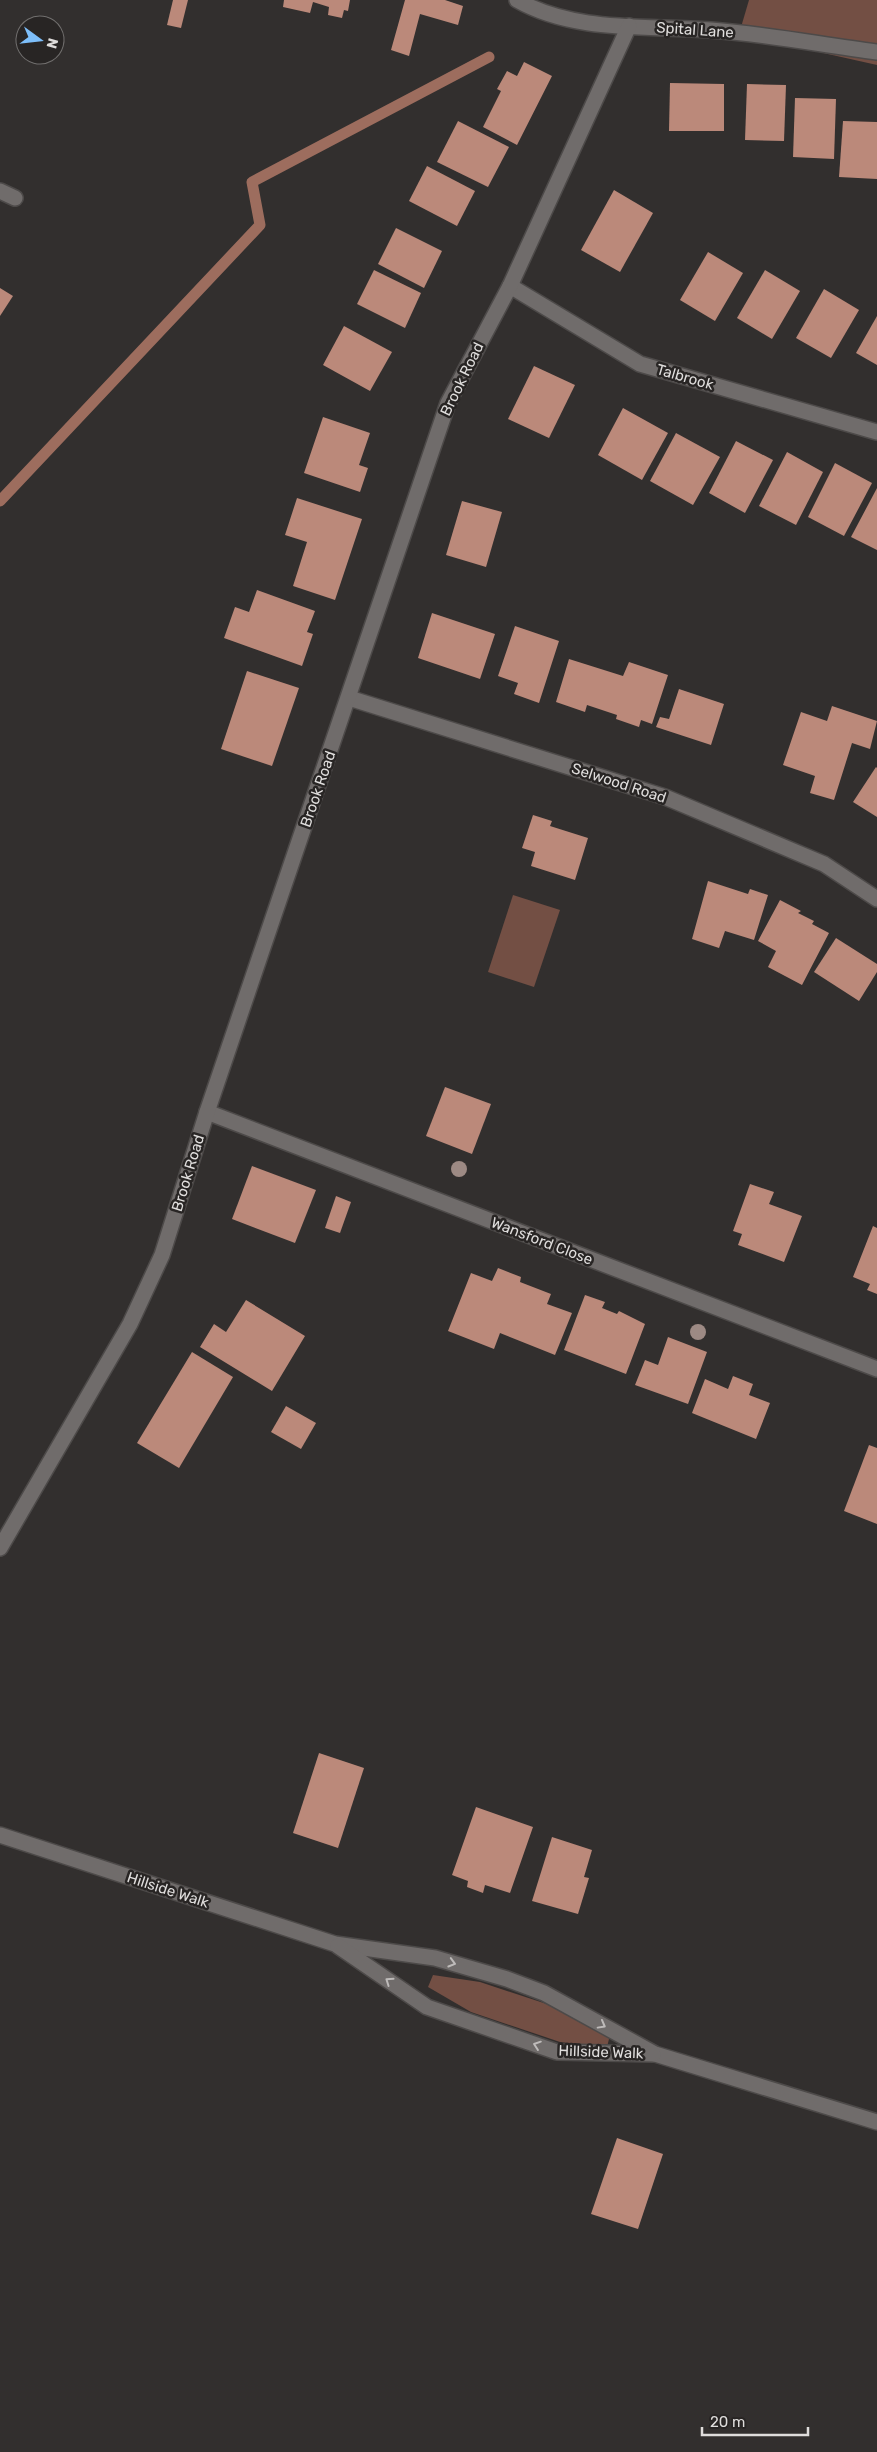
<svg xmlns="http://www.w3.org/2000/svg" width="877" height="2452" font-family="Rubik,sans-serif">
<rect width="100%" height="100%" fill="#322f2e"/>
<g fill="#734f44">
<polygon points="749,0 877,0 877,65 739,34"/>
<polygon points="513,895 560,910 534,987 488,972"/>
<polygon points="433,1975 480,1982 568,2011 610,2035 607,2047 560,2042 471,2012 428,1987"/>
</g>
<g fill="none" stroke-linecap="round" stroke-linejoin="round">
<polyline stroke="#9d6d5e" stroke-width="11" points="0,501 260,225 252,182 489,57"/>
</g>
<g fill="#bb897a">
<polygon points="173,0 188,0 181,28 167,25"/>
<polygon points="284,0 350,0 348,11 344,10 342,18 328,15 329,7 313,2 310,13 283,7"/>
<polygon points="405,0 445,0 463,6 458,25 420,14 409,56 391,50"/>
<polygon points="524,62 552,76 517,145 483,127 501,91 497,89 507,71 517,76"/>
<polygon points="670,83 724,84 724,131 669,131"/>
<polygon points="747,84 786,85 784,141 745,140"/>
<polygon points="795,98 836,99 834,159 793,157"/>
<polygon points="458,121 509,147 488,187 437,162"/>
<polygon points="843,121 877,122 877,179 839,177"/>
<polygon points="427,166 475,191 457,226 409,201"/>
<polygon points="614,190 653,213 620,272 581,250"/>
<polygon points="396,228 442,251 424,288 378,264"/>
<polygon points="708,252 743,273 715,321 680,300"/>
<polygon points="374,270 421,293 405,328 357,304"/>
<polygon points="765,270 800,291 772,339 737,318"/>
<polygon points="0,288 13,296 0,316"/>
<polygon points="824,289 859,310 831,358 796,338"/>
<polygon points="877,316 877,365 856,353"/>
<polygon points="344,326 392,352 370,391 323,365"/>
<polygon points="534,366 575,385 549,438 508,419"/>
<polygon points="623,408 668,433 642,480 598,455"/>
<polygon points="323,417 370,433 359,465 368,468 360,492 304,473"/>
<polygon points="676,433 720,457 693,505 650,481"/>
<polygon points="736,441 773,460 745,513 709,493"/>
<polygon points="787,452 823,472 796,525 759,506"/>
<polygon points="835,463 872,483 844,536 808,517"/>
<polygon points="877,488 877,550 851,537"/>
<polygon points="297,498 362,519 335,600 293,586 307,542 285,535"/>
<polygon points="462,501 502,512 486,567 446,555"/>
<polygon points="257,590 315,611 307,632 313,634 302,666 224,638 235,607 249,612"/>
<polygon points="432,613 495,634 480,679 418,658"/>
<polygon points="515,626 559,641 539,703 514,694 518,683 498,676"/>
<polygon points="569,659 623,676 629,662 668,675 652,724 641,720 639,727 616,719 617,715 587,705 585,712 556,702"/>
<polygon points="247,671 299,688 272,766 221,749"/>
<polygon points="679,689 724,704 711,745 656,727 660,717 669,719"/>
<polygon points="832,706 877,721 870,749 852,743 834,800 810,793 815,776 783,765 801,712 827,721"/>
<polygon points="876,767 877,768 877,817 853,802"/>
<polygon points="533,815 552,821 550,826 588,838 575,880 531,866 535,852 522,848"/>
<polygon points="708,881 748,894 750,889 768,895 754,940 725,931 719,948 692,939"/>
<polygon points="780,900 801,911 798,913 814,921 812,924 829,933 802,985 768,967 776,951 758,941"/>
<polygon points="836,938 877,964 877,972 859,1001 814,972"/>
<polygon points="445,1087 491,1104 472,1154 426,1136"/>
<polygon points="252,1166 316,1190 295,1243 232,1219"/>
<polygon points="750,1184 774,1192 769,1204 802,1216 784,1262 738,1245 742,1234 733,1231"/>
<polygon points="336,1196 351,1202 340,1233 325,1228"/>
<polygon points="873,1226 877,1228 877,1294 867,1290 870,1284 853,1277"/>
<polygon points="498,1268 521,1277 520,1282 551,1294 547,1304 572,1313 555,1355 500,1333 494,1349 448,1331 471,1273 492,1281"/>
<polygon points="585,1295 605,1302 602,1308 617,1314 619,1311 645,1324 626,1374 564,1350"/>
<polygon points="246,1300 305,1336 272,1391 200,1347 214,1324 226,1332"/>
<polygon points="668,1337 707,1352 688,1404 635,1385 645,1360 658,1365"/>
<polygon points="192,1352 233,1377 179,1468 137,1443"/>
<polygon points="733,1376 753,1384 749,1395 770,1403 756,1439 692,1413 705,1379 728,1389"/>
<polygon points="286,1406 316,1423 301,1449 271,1432"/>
<polygon points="869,1445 877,1448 877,1524 844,1511"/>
<polygon points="319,1753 364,1768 338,1848 293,1833"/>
<polygon points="476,1807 533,1827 510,1893 485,1885 483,1893 467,1887 468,1881 452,1875"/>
<polygon points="552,1837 592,1850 584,1877 589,1878 578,1914 532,1901"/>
<polygon points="617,2138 663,2154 638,2229 591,2214"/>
</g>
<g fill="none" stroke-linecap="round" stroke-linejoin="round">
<defs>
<g id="minor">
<path d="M 517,0 C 575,33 646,25 711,30 C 766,34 822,45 877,52"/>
<polyline points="0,191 15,198"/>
<polyline points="510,286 640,364 877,432"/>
<polyline points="349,698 665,797 824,864 877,899"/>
<polyline points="207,1112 877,1369"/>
<polyline points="0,1548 130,1324 162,1255 207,1112 448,403 510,286 629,26"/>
<polyline points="0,1835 335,1944 435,1958 507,1979 544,1993 655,2054 877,2122"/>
<polyline points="338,1946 427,2007 557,2052 653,2054"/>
</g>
</defs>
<use href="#minor" stroke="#4d4a49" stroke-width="18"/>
<use href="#minor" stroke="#706c6b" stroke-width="15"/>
</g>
<g fill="#9d8a84">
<circle cx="459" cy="1169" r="8"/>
<circle cx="698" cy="1332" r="8"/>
</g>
<defs><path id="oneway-chevron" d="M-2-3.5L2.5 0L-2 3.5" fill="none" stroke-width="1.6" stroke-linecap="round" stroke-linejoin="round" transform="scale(1.25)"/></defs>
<g stroke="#bebbba">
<use href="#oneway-chevron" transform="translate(452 1963) rotate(16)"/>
<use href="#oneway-chevron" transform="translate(389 1981) rotate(-145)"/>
<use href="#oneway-chevron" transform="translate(602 2025) rotate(29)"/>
<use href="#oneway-chevron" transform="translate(537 2045) rotate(-161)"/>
</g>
<g text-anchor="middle" stroke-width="5" stroke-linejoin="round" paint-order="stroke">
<g font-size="15" fill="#dfdddc" stroke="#282524">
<text transform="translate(695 30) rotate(4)" y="5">Spital Lane</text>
<text transform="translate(685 377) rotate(16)" y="5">Talbrook</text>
<text transform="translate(462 379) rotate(-64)" y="5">Brook Road</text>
<text transform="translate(619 783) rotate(18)" y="5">Selwood Road</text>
<text transform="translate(318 789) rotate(-71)" y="5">Brook Road</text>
<text transform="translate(188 1173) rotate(-73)" y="5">Brook Road</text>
<text transform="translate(542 1241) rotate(21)" y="5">Wansford Close</text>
<text transform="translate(168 1890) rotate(18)" y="5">Hillside Walk</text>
<text transform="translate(601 2052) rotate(2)" y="5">Hillside Walk</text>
</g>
</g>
<g transform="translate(40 40) rotate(105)"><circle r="24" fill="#282524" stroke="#716f6e"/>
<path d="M0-4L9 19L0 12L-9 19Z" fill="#7dbef9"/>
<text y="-8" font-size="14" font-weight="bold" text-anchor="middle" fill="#dfdddc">N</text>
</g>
<path d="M702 2427v8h106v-8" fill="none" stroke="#dfdddc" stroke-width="2.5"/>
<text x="710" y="2427" font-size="15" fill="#dfdddc" stroke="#282524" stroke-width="4" paint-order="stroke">20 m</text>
</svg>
